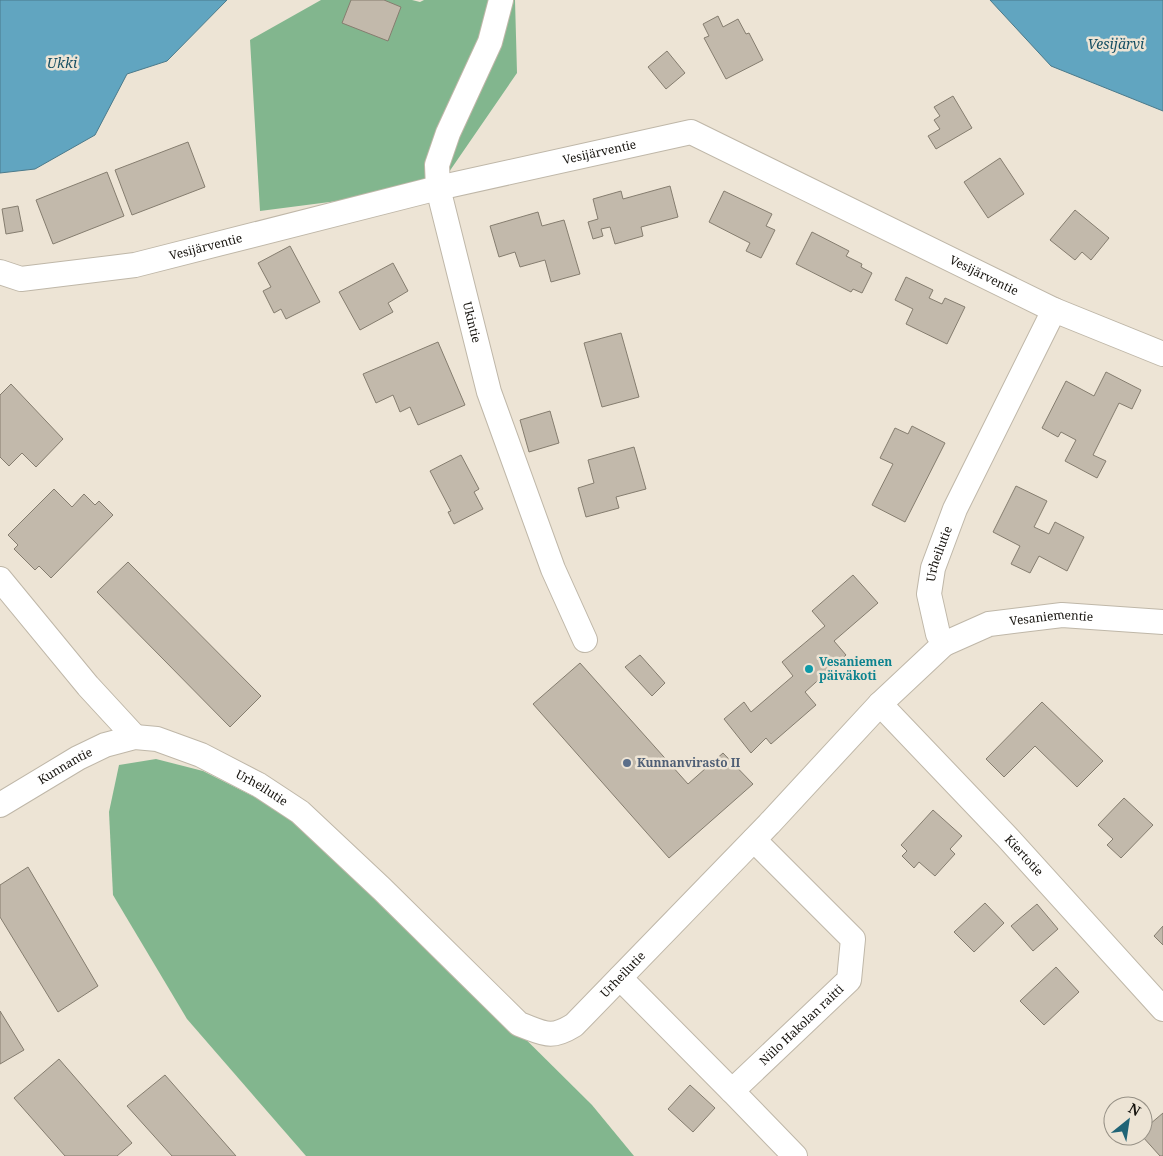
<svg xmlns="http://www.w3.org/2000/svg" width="1163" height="1156" font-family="'Noto Serif',serif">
<rect width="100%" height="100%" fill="#ede4d5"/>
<g fill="#82b68e">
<polygon points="321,0 412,0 420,2 424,0 515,0 517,73 438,188 260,211 250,40"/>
<polygon points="156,759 203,771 274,807 366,881 592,1105 634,1156 306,1156 187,1019 113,895 109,812 119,765"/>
</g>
<g fill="#61a5c0" stroke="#4b7a8b">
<polygon points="0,0 227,0 167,61 127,74 95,135 35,169 0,173"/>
<polygon points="990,0 1163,0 1163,111 1051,66"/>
</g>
<g fill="#c2b9ab" stroke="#857d6f">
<polygon points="351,0 384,0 401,7 388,41 342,23"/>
<polygon points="718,16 723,27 738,19 746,34 749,33 763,60 726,79 704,38 709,36 703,24"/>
<polygon points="667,51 685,73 666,89 648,67"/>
<polygon points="953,96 972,128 936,149 928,136 940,129 934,120 940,116 934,107"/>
<polygon points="188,142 205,187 132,215 115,170"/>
<polygon points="1000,158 1024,194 988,218 964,182"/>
<polygon points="107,172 124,216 53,244 36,200"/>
<polygon points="670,186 678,217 641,227 643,236 615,244 610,227 601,229 603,236 593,239 588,222 598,219 593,199 621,191 623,199"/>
<polygon points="724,191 772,214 766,226 775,230 761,258 746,251 750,243 709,222"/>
<polygon points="18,206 23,231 6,234 2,209"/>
<polygon points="1075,210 1109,238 1091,260 1082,252 1075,260 1050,240"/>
<polygon points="538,212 542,226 564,220 580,274 551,282 545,260 520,267 515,252 499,257 490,226"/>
<polygon points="812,232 849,251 846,256 862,264 861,267 872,273 862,293 853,289 851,292 796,264"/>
<polygon points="290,246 320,302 286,319 281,309 274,313 263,291 271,287 258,263"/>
<polygon points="393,263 408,291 388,303 393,312 360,330 339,292"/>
<polygon points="906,277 933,290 929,298 942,304 945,298 965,307 947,344 906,324 913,309 895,300"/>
<polygon points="621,333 639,397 602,407 584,343"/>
<polygon points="438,342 465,405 418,425 410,407 400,412 393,395 376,403 363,374"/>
<polygon points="1106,372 1141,390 1132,409 1119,403 1093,455 1106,461 1097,478 1065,461 1076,440 1061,432 1058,437 1042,428 1066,381 1094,396"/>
<polygon points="11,384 63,439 36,467 22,453 9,466 0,457 0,395"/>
<polygon points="550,411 559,443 529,452 520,420"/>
<polygon points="912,426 945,443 905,522 872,505 893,464 880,458 895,428 908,434"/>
<polygon points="634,447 646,489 616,497 619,508 586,517 578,488 594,483 588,460"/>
<polygon points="461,455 479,489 474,492 483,509 454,524 448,512 451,511 430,471"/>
<polygon points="1016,486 1047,501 1034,527 1049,534 1055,522 1084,537 1067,571 1039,556 1030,573 1011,564 1020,546 993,532"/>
<polygon points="54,489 72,507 84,494 95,505 99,501 113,515 51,578 39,566 35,570 14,549 18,545 8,535"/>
<polygon points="128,562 261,696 230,727 97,592"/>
<polygon points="853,575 878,603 834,641 846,655 805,692 816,705 771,744 766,738 751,753 724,719 744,702 751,712 793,676 782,662 825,626 812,611"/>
<polygon points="640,655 665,683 652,696 625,667"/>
<polygon points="580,663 688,784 723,753 753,784 669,858 533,704"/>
<polygon points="1042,702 1103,761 1077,787 1035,746 1004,777 986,759"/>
<polygon points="1124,798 1153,825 1121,858 1107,845 1113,839 1098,825"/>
<polygon points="933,810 962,836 950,849 955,854 935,876 919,862 914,868 902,856 907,851 901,845"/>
<polygon points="28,867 98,986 58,1012 0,917 0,885"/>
<polygon points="985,903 1004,923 974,952 954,932"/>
<polygon points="1037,904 1058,929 1033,951 1011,926"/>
<polygon points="1163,926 1163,945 1154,936"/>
<polygon points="1056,967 1079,992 1044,1025 1020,1001"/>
<polygon points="0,1011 24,1050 0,1064"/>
<polygon points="59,1059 132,1143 117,1156 65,1156 14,1098"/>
<polygon points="165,1075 236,1156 172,1156 127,1106"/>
<polygon points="690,1085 715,1108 693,1132 668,1109"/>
<polygon points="1163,1113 1163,1156 1160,1156 1142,1136 1143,1130"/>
</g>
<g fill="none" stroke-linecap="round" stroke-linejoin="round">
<defs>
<g id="street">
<path id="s1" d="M 501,0 L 490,42 L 448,133 L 437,165 L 438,188 L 489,392 L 553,569 L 585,640"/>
<path id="s2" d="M 0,272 L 21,279 L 135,265 L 438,188 L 691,132 L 1054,310 L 1163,354"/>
<polyline points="0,579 88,686 135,737"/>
<path id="s3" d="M 944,644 L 989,624 L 1062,615 L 1163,622"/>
<path id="s4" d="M 880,704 L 1007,837 L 1163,1009"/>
<path id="s5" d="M 0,805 L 78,758 L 105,745 L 135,737 L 157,739 L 201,755 L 259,785 L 300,812 L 382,889 L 519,1024 C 544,1033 550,1040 574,1025 L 769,824 L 880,704 L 944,644 L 938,634 L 929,594 L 933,568 L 955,509 L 1054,310"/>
<path id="s6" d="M 620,978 L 732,1091 L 849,980 L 853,939 L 754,840"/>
<polyline points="732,1091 795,1156"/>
</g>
</defs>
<use href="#street" stroke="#bfb7a8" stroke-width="26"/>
<use href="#street" stroke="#fff" stroke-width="24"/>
</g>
<circle fill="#0f9aa8" stroke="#ede4d5" stroke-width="2" cx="809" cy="669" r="5"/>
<circle fill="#5c6f8a" stroke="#ede4d5" stroke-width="2" cx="627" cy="763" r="5"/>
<g text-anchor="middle" stroke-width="5" stroke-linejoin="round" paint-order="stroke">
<g font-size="12" fill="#17140f" stroke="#ede4d5">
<text dy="4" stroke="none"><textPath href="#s2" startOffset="615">Vesijärventie</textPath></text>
<text dy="4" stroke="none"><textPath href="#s2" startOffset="210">Vesijärventie</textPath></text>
<text dy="4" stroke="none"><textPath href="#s2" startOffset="1035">Vesijärventie</textPath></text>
<text dy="4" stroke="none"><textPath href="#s1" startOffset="339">Ukintie</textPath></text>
<text dy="4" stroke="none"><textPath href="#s5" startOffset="1324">Urheilutie</textPath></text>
<text dy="4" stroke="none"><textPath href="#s3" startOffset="112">Vesaniementie</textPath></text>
<text dy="4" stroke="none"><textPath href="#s5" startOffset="76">Kunnantie</textPath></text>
<text dy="4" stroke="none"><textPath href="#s5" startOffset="290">Urheilutie</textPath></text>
<text dy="4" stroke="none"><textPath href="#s4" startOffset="209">Kiertotie</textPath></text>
<text dy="4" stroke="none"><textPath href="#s5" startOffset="769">Urheilutie</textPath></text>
<text dy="4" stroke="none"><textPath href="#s6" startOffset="255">Niilo Hakolan raitti</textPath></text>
</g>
<g font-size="12" font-weight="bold" fill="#0d838f" stroke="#ede4d5" text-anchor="start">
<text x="819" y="666">Vesaniemen<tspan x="819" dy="14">päiväkoti</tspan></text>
</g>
<g font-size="12" font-weight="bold" fill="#4e5e75" stroke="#ede4d5" text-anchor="start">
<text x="637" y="767">Kunnanvirasto II</text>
</g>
<g font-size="14" font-style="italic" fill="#164f63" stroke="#ede4d5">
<text x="1116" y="49">Vesijärvi</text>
<text x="62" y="68">Ukki</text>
</g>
</g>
<g transform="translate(1128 1121) rotate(30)"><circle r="24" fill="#ede4d5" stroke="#979186"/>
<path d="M0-4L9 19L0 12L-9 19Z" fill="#206476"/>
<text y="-8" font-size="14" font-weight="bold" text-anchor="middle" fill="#17140f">N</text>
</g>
</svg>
